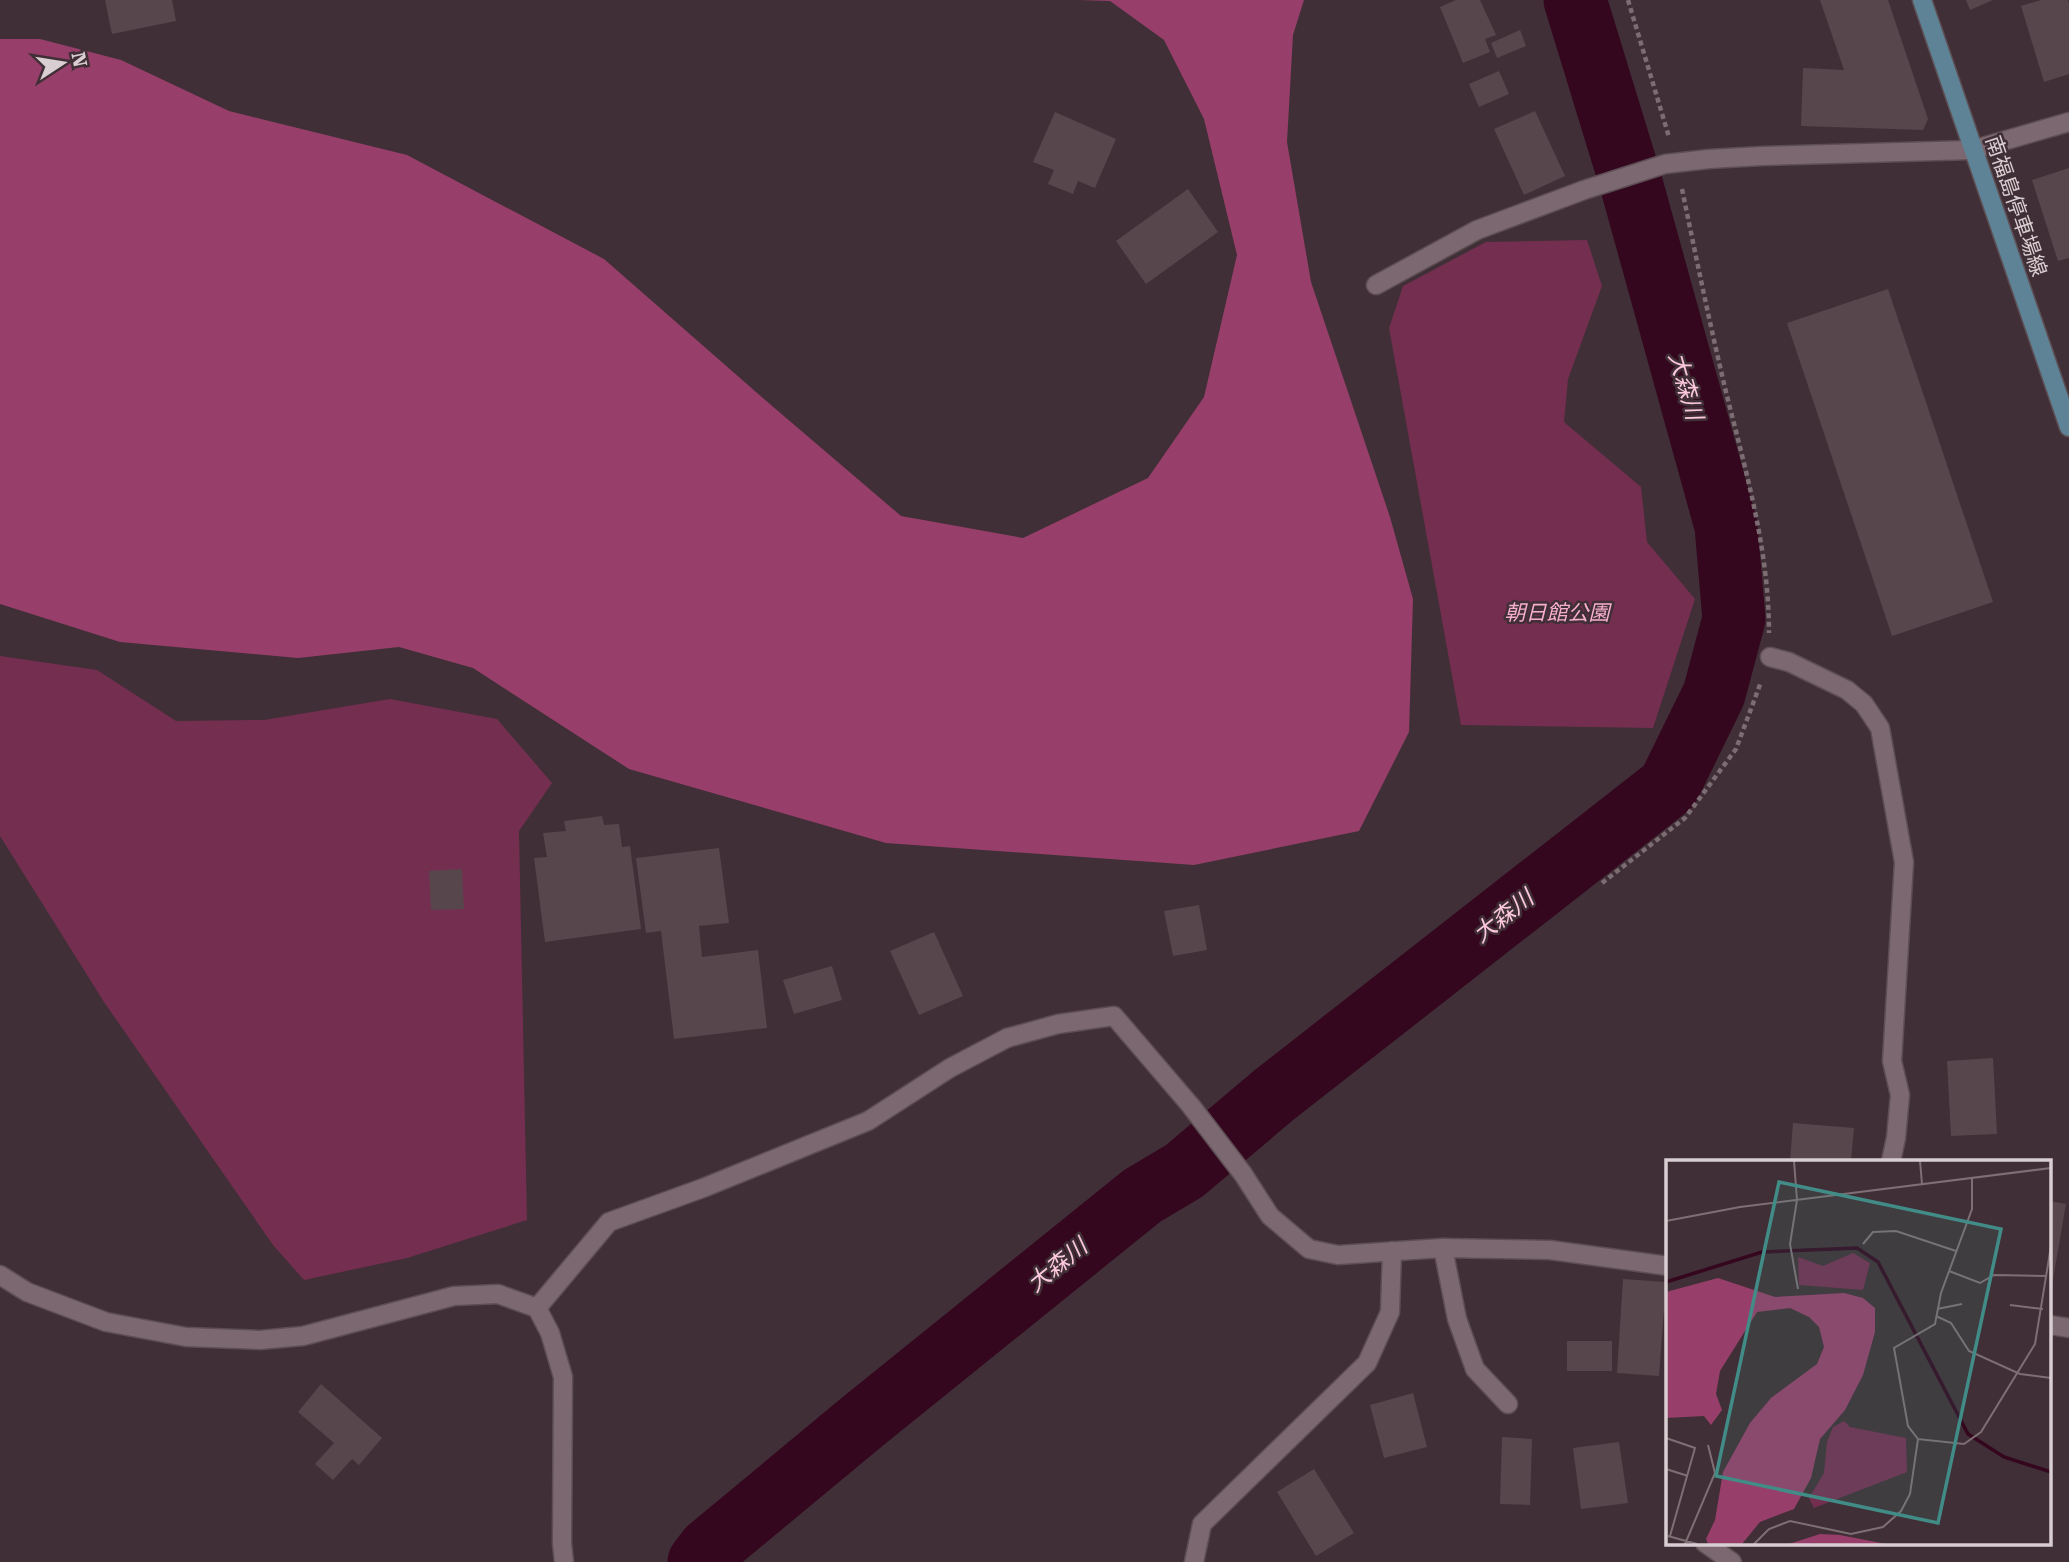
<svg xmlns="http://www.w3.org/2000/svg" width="2069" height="1562" font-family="'Roboto Serif','Noto Sans JP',serif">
<rect width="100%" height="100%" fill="#402f36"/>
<g fill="#742e50">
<polygon points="1587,240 1602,286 1568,379 1564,422 1641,487 1647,542 1695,599 1653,728 1461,725 1389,328 1403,286 1486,242"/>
<polygon points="0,656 97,670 176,721 264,720 390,699 497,719 552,783 519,831 527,1220 407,1258 304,1280 273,1245 104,1002 0,836"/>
</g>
<polygon fill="#973f6a" points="1079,0 1304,0 1293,35 1287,142 1311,282 1390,517 1413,599 1409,732 1359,831 1194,865 886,843 629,769 473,668 399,647 298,658 120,642 0,604 0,39 40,39 121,60 229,111 407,155 604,259 771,405 901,516 1023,538 1148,478 1204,397 1237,255 1204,119 1164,40 1110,1"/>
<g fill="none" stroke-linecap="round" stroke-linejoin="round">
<polyline stroke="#34071f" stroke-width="63" points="699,1562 709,1549 862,1422 1142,1196 1184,1171 1274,1095 1669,786 1714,694 1734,619 1726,526 1631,183 1575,0"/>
</g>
<g fill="#58464d">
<polygon points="105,0 172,0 176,21 112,34"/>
<polygon points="1456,0 1480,0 1496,35 1485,39 1490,52 1463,63 1440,7"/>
<polygon points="1820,0 1888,0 1928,119 1923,130 1801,126 1803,68 1844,70"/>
<polygon points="1966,0 1993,0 1970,10"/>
<polygon points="2041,0 2068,0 2069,4 2069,74 2044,82 2021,6"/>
<polygon points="1520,30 1526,46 1497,58 1491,43"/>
<polygon points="1499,71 1509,94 1479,107 1469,84"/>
<polygon points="1535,111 1565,176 1524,195 1494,129"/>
<polygon points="1055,112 1116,139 1095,188 1078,181 1073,194 1048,184 1054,170 1033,162"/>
<polygon points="2069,168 2069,258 2058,261 2032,180"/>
<polygon points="1188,189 1218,232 1146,284 1116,241"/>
<polygon points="1888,289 1993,602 1892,636 1787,323"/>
<polygon points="602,816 604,825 619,824 622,847 630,846 641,929 545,942 534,858 547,857 543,833 566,831 564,821"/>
<polygon points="719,848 729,923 699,926 702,957 758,950 767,1028 674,1039 661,931 646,933 636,858"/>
<polygon points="462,869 464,909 431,910 429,871"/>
<polygon points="1199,905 1207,950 1173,956 1164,911"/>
<polygon points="934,932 963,996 919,1015 890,951"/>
<polygon points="832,966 842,1000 794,1014 783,980"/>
<polygon points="1993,1058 1997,1134 1951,1136 1947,1061"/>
<polygon points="1793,1123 1854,1128 1851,1161 1790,1161"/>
<polygon points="2050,1201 2066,1204 2051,1291 2050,1291"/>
<polygon points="1623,1279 1666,1282 1659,1376 1617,1373"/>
<rect x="1567" y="1341" width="45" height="30"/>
<polygon points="321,1384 382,1438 359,1465 352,1459 333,1480 315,1464 334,1443 298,1412"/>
<polygon points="1413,1393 1427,1447 1384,1458 1370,1405"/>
<polygon points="1502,1437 1532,1439 1530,1505 1500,1504"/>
<polygon points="1619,1442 1628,1503 1581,1509 1573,1448"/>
<polygon points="1314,1469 1354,1533 1316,1556 1277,1492"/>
</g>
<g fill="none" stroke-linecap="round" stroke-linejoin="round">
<defs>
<g id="minor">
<polyline points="1376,285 1477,230 1584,190 1665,164 1709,159 1762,156 1972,150 2069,122"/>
<polyline points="1770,657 1789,662 1847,690 1864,704 1880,728 1904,862 1892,1061 1900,1095 1896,1138 1891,1161"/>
<polyline points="1443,1248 1457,1319 1475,1369 1508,1404"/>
<polyline points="0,1275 27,1292 106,1322 186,1337 260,1340 303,1336 454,1296 498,1294 537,1308 550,1333 563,1377 562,1543 564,1562"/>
<polyline points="537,1308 609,1222 703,1188 868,1121 950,1068 1007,1038 1058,1024 1114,1016 1191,1106 1243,1174 1270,1216 1309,1249 1338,1255 1443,1248 1550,1250 1668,1266"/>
<polyline points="2050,1325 2069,1328"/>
<polyline points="1705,1543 1732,1562"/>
<polyline points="1194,1562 1202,1524 1367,1363 1390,1312 1392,1251"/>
</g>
<polyline id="secondary" points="1922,0 2069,427"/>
</defs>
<use href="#minor" stroke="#5c4e53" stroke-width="21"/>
<use href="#secondary" stroke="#5c4e53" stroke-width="21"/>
<g stroke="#7c6d73" stroke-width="4.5" stroke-dasharray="5 3.5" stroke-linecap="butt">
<polyline points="1628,0 1669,137"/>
<path d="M 1682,189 C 1696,257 1710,325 1726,392 C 1746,472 1769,550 1769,633"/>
<polyline points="1602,883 1685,818 1736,749 1761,682"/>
</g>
<use href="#minor" stroke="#7c6870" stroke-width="18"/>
<use href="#secondary" stroke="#5e8396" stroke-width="18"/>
</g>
<g text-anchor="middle" stroke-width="5" stroke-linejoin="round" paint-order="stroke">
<g font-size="21" fill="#d9ced2" stroke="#402f36">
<text transform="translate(2016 206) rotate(71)" y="7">南福島停車場線</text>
</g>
<g font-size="21" font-style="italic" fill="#f7adcc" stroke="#402f36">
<text x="1557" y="620">朝日館公園</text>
</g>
<g font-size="23" font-style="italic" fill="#fbc8dc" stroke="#402f36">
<text transform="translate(1686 386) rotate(74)" y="8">大森川</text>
<text transform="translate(1503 916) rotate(-38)" y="8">大森川</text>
<text transform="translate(1057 1265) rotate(-39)" y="8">大森川</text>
</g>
</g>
<g transform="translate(1666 1160)">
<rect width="385" height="385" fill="#402f36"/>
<path d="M 187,93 L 204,103 L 197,130 L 133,125 L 132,97 L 157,106 ZM 178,261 L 184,267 L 240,278 L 241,312 L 148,348 L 143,338 L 158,313 L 161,282 L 167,267 Z" fill="#742e50"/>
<path d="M 52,118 L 109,137 L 178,133 L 197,138 L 209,148 L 209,172 L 197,215 L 179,250 L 154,279 L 145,318 L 128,349 L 94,362 L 76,384 L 42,384 L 40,379 L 49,360 L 57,312 L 84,263 L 105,238 L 151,204 L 158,187 L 153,167 L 143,157 L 124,148 L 91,152 L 54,211 L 50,234 L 56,250 L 45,265 L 38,256 L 0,258 L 0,132 ZM 154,374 L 174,375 L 220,384 L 123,384 Z" fill="#973f6a"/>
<path fill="none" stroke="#34071f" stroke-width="3.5" d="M 0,122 L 96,92 L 191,88 L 212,102 L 302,274 L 338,297 L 385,312"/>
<path fill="none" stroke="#7d6f74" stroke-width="2" d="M 128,1 L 131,40 L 124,84 L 132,129M 254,1 L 256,24M 0,61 L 74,47 L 385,8M 197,84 L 207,72 L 230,71 L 290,91M 283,111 L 314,123 L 328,115 L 381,116M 344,145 L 377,149M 271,149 L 296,144M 270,156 L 285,163 L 303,191 L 354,214 L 385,218M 0,278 L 29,288 L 4,376M 252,279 L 242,266 L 228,188 L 269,164 L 275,133 L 306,49 L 306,18M 0,309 L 22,316M 2,376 L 31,384M 19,384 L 49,313 L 42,285M 88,384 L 103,369 L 124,361 L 185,374 L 217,367 L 235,351 L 244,334 L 252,279 L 298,284 L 315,272 L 369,184 L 385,86"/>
<path fill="#428c87" fill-opacity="0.15" stroke="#428c87" stroke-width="3.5" d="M 113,22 L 335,69 L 272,363 L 50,316 Z"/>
<rect width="385" height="385" fill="none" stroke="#d9ced2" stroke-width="3.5"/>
</g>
<g transform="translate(63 63) rotate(78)" stroke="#402f36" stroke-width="5" paint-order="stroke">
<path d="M0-5L12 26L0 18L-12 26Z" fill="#d9ced2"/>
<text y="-10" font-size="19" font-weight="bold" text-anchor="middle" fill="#d9ced2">N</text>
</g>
</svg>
